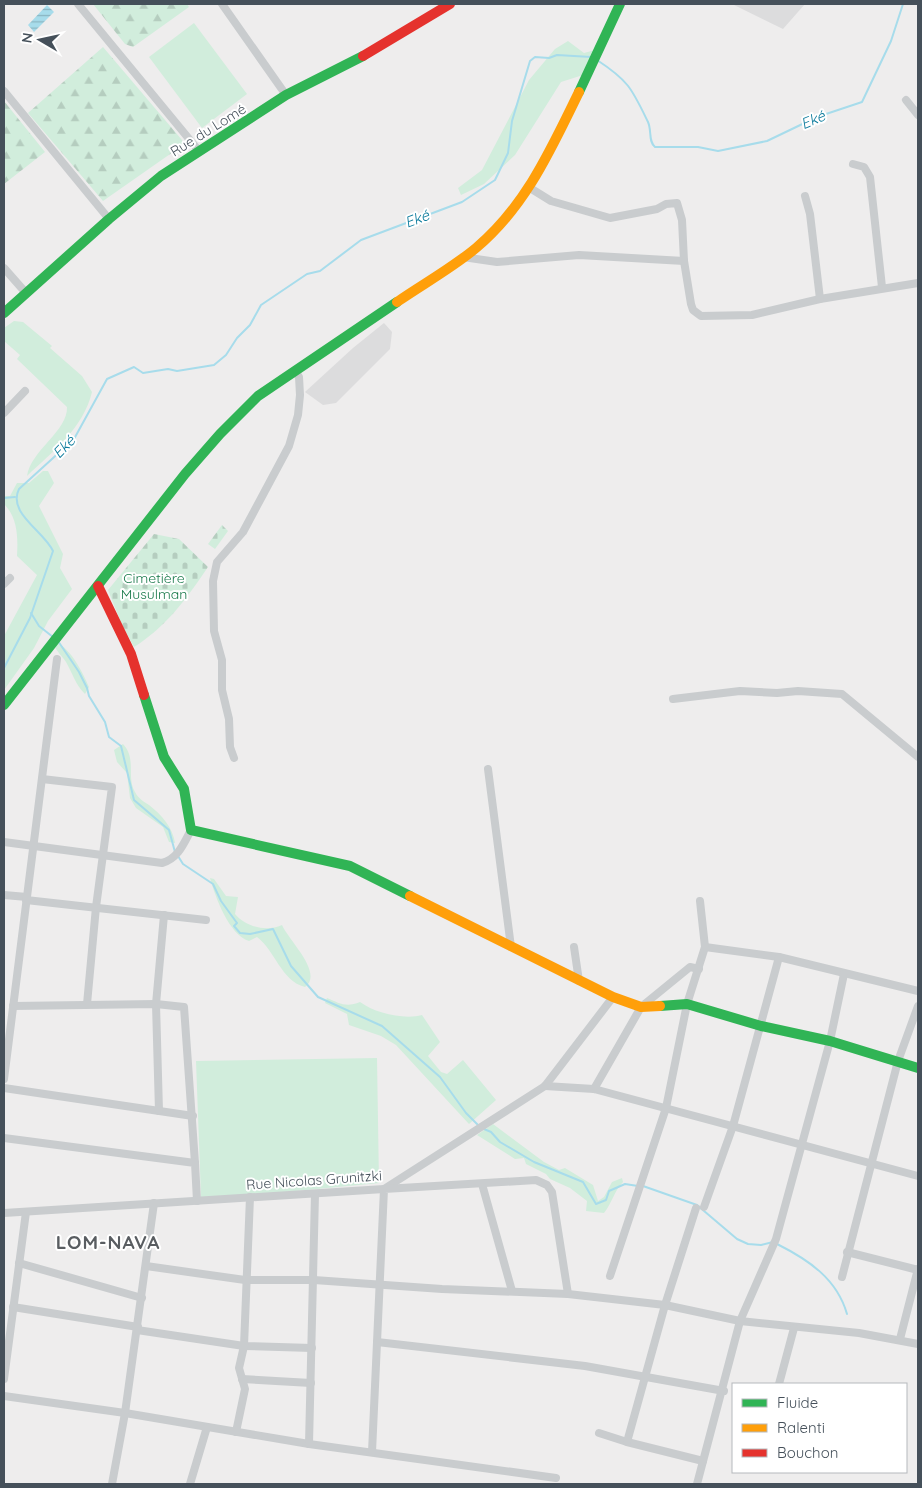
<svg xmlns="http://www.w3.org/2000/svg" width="922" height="1488" font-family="Quicksand,sans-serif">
<defs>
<pattern id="forest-firs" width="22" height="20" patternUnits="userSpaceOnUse" patternTransform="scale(1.25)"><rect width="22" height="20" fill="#d1eddc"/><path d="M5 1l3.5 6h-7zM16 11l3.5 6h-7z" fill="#b5cdbf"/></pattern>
<pattern id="cemetery-stones" width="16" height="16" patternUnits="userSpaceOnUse" patternTransform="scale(1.25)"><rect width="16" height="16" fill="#d1eddc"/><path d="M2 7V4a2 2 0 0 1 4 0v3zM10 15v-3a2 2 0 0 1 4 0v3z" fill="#b5cdbf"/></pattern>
<pattern id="water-rules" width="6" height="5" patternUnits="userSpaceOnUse" patternTransform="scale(1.25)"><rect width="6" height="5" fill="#a7dceb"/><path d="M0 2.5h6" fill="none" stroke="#8ab5c1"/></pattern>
</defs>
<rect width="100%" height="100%" fill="#eeeded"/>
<g fill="#dcdcdd">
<polygon points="732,4 805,4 783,29"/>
<polygon points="384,323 392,332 390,349 336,403 323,405 305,392 353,348"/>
</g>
<g fill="#d1eddc">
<polygon points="194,23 247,94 202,128 149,57"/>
<polygon points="568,41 584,53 595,50 583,75 561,82 515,155 484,184 461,195 458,188 482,170 529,80 555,49"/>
<path d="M 14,321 L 23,322 L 52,346 L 50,348 L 82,376 L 92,392 C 83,429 53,451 27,476 C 31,450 68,431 67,407 L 17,359 L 20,355 L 4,341 L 4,328 Z"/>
<path d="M 43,471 L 48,471 L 54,483 L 39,506 L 63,554 L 60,568 L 72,589 L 48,621 L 34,648 L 4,690 L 4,636 L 37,575 L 17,556 C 18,538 18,518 4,504 L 4,496 L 10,496 L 17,483 L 29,483 Z"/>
<path d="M 57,643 C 71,649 83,673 89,687 L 85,694 C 75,684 73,674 66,662 C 62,656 57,652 54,645 Z"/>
<path d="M 123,744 C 137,759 126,777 135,792 C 138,798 144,802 149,805 C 162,815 173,828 175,843 L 169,842 L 163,827 L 136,808 L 130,798 L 127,773 L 117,762 L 114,750 Z"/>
<path d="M 210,878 L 214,879 L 226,896 L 238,897 L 235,914 C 246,927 266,932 282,925 C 289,941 324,973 305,987 C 281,981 275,950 257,937 L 249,941 C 229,935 215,896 210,878 Z"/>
<path d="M 327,998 C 339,1003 346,1008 360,1002 C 375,1013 404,1020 422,1015 L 440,1042 L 428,1056 L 441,1072 L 447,1074 L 463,1060 L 496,1100 L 469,1124 L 396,1045 L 381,1036 L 349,1025 L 347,1014 L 325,1003 Z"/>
<polygon points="377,1058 379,1183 275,1193 201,1197 196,1061"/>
<path d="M 493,1124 L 544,1162 L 559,1170 L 565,1168 L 593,1185 L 598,1201 L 604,1197 L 612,1182 L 622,1178 L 623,1182 C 614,1191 612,1203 604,1213 L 586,1211 L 587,1201 L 570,1188 L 550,1179 L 546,1174 L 526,1164 L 524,1158 L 515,1159 L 477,1135 Z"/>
</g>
<g fill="url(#forest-firs)">
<polygon points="93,4 187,4 189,7 133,47 125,44"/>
<polygon points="103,47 182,140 183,145 103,201 28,113"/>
<polygon points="4,101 45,152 4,184"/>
</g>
<g fill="url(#cemetery-stones)">
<polygon points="222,525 228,531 215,549 208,544"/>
<path d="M 154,534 L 179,539 L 208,567 C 187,598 166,627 134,647 L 122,625 L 108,590 Z"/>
</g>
<polygon fill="url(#water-rules)" points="47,5 54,12 34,32 28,25"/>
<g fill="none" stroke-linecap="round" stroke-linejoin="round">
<g stroke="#a7dceb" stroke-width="2">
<path d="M 597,60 C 629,81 632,89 648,122 C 652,131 648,141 655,147 L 698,147 L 718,151 L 767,141 L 817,117 L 862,102 L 891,41 L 903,4"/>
<polyline points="4,498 15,497"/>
<polyline points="31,613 39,626 53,637"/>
<polyline points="58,641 79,672 87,688 89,696 105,722 109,737 121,746 134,800 169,830 175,852"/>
<path d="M 4,668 L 30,618 L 53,551 C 44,531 7,513 19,489 L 74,439 L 107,379 L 134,367 L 143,373 L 168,369 L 177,371 L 214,365 L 226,355 L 237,338 L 250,325 L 261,305 L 307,274 L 320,271 L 361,240 L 462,202 L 495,180 L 508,153 L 512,121 L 530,61 L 535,57 L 549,58 L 557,55 L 591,57"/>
<polyline points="178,856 183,864 213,884 221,901 237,923 234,926 240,933 250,934 273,929 291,966 318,997 382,1026 440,1077 466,1113 478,1125"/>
<polyline points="484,1129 491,1132 500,1142 534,1162 583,1182 596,1204 606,1200 609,1191 625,1184 638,1186"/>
<polyline points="643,1186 697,1205 737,1239 748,1244 761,1245 773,1242"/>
<path d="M 777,1244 C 809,1260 837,1279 847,1314"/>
</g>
<g stroke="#c9ccce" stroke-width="8">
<polyline points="78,4 199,151"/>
<polyline points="222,4 286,95"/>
<polyline points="4,91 109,219"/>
<polyline points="906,100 918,115"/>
<polyline points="853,164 864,167 870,177 882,287"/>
<polyline points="530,188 551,201 610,218 657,209 666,204 677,203 682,220 684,261 691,304 693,310 701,316 752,315 820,299 918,283"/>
<polyline points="805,196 810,214 820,299"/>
<polyline points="463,257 497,262 579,255 684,261"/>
<polyline points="4,268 26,293"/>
<polyline points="4,413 25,391"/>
<polyline points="4,584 10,578"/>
<polyline points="673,699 740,691 777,693 798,691 842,694 918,757"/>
<polyline points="234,758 230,747 229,719 222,690 222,660 214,631 213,581 217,562 243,532 289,446 298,415 300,395 299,377 295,371"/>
<polyline points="488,769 511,947"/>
<polyline points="42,779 112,787 96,907 87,1004"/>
<path d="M 4,842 L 162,863 C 178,859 184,843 191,830"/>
<polyline points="4,895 27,897"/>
<polyline points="26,900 206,920"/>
<polyline points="574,947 579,981"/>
<polyline points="705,947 779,957 918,991"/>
<polyline points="13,1006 156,1004 184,1007 195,1163"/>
<polyline points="4,1079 57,659"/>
<polyline points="545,1086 594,1089 918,1176"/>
<polyline points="4,1088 193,1116"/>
<polyline points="594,1089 641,1007 690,967 699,969"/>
<polyline points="159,1111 156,1004 164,915"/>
<polyline points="4,1138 195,1163 197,1201"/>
<polyline points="482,1184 512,1291"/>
<polyline points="704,1207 733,1126 779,957"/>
<polyline points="4,1213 384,1189 545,1086 613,997"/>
<polyline points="847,1252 918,1270"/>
<polyline points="19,1263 142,1298"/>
<polyline points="146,1266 245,1280 314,1280 442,1289 568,1294 665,1305 740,1321 859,1333 918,1344"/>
<polyline points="610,1276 666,1108 687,1004 705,947 700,901"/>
<polyline points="842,1277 898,1061 918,1006"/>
<polyline points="13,1307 138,1327"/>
<polyline points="137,1330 244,1346 312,1348"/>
<polyline points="900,1339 918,1269"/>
<polyline points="377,1342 585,1366 724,1391"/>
<polyline points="4,1379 26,1212"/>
<polyline points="242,1379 311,1383"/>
<polyline points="779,1384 794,1328"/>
<polyline points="4,1396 125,1413 309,1444 556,1478"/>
<polyline points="236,1432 245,1389 239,1368 244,1346 250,1197"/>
<polyline points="599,1433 627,1442 703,1461"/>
<polyline points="627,1442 665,1305 696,1208"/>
<polyline points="309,1444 315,1194"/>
<polyline points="372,1452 384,1189 536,1180 547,1185 552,1192 568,1294"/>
<polyline points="112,1484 125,1413 154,1203"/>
<polyline points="190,1484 207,1427"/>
<polyline points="697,1484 740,1321 776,1239 830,1041 844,974"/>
</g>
<g stroke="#30b455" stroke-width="10">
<polyline points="579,92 620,4"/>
<polyline points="4,313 109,219 161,176 286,95 363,56"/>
<polyline points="144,695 164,757 184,789 191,830 350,866 410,896"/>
<polyline points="4,705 185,474 220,434 258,396 397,302"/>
<polyline points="660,1006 687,1004 761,1026 830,1041 918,1068"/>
</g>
<g stroke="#ff9f0a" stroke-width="10">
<path d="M 397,302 C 423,284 452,268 476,248 C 526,206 551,149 579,92"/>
<polyline points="410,896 613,997 641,1007 660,1006"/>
</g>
<g stroke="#e5322d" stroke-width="10">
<polyline points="363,56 450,4"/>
<polyline points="98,586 131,654 144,695"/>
</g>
</g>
<g text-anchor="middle" stroke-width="4" stroke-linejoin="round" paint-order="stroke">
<g font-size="14" fill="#45505a" stroke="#fff">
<text transform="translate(208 130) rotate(-32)" y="5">Rue du Lomé</text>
<text transform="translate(314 1180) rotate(-4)" y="5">Rue Nicolas Grunitzki</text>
</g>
<g font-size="14" fill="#18794a" stroke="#fff">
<text x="154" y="583">Cimetière<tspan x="154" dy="16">Musulman</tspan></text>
</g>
<g font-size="15" font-style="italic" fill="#0e7c9d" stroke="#fff">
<text transform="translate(813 120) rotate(-23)" y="5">Eké</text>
<text transform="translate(417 219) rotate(-21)" y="5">Eké</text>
<text transform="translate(64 447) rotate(-46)" y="5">Eké</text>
</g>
<g font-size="19" font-weight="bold" letter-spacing="1" fill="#595d61" stroke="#fff">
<text x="108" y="1249">LOM-NAVA</text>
</g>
</g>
<rect width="922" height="1488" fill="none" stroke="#45505a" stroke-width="10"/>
<rect x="732" y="1383" width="175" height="90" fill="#ffffff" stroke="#b5b9bd"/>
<rect x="742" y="1399" width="25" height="8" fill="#30b455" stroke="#b5b9bd"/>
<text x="777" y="1408" font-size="15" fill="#45505a">Fluide</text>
<rect x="742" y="1424" width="25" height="8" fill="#ff9f0a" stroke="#b5b9bd"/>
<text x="777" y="1433" font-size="15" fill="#45505a">Ralenti</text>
<rect x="742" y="1449" width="25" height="8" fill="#e5322d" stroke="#b5b9bd"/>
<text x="777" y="1458" font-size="15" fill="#45505a">Bouchon</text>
<g transform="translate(40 40) rotate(279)" stroke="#ffffff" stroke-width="4" paint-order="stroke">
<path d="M0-4L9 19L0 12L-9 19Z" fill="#45505a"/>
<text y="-8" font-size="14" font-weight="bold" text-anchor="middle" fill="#45505a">N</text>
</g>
</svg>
